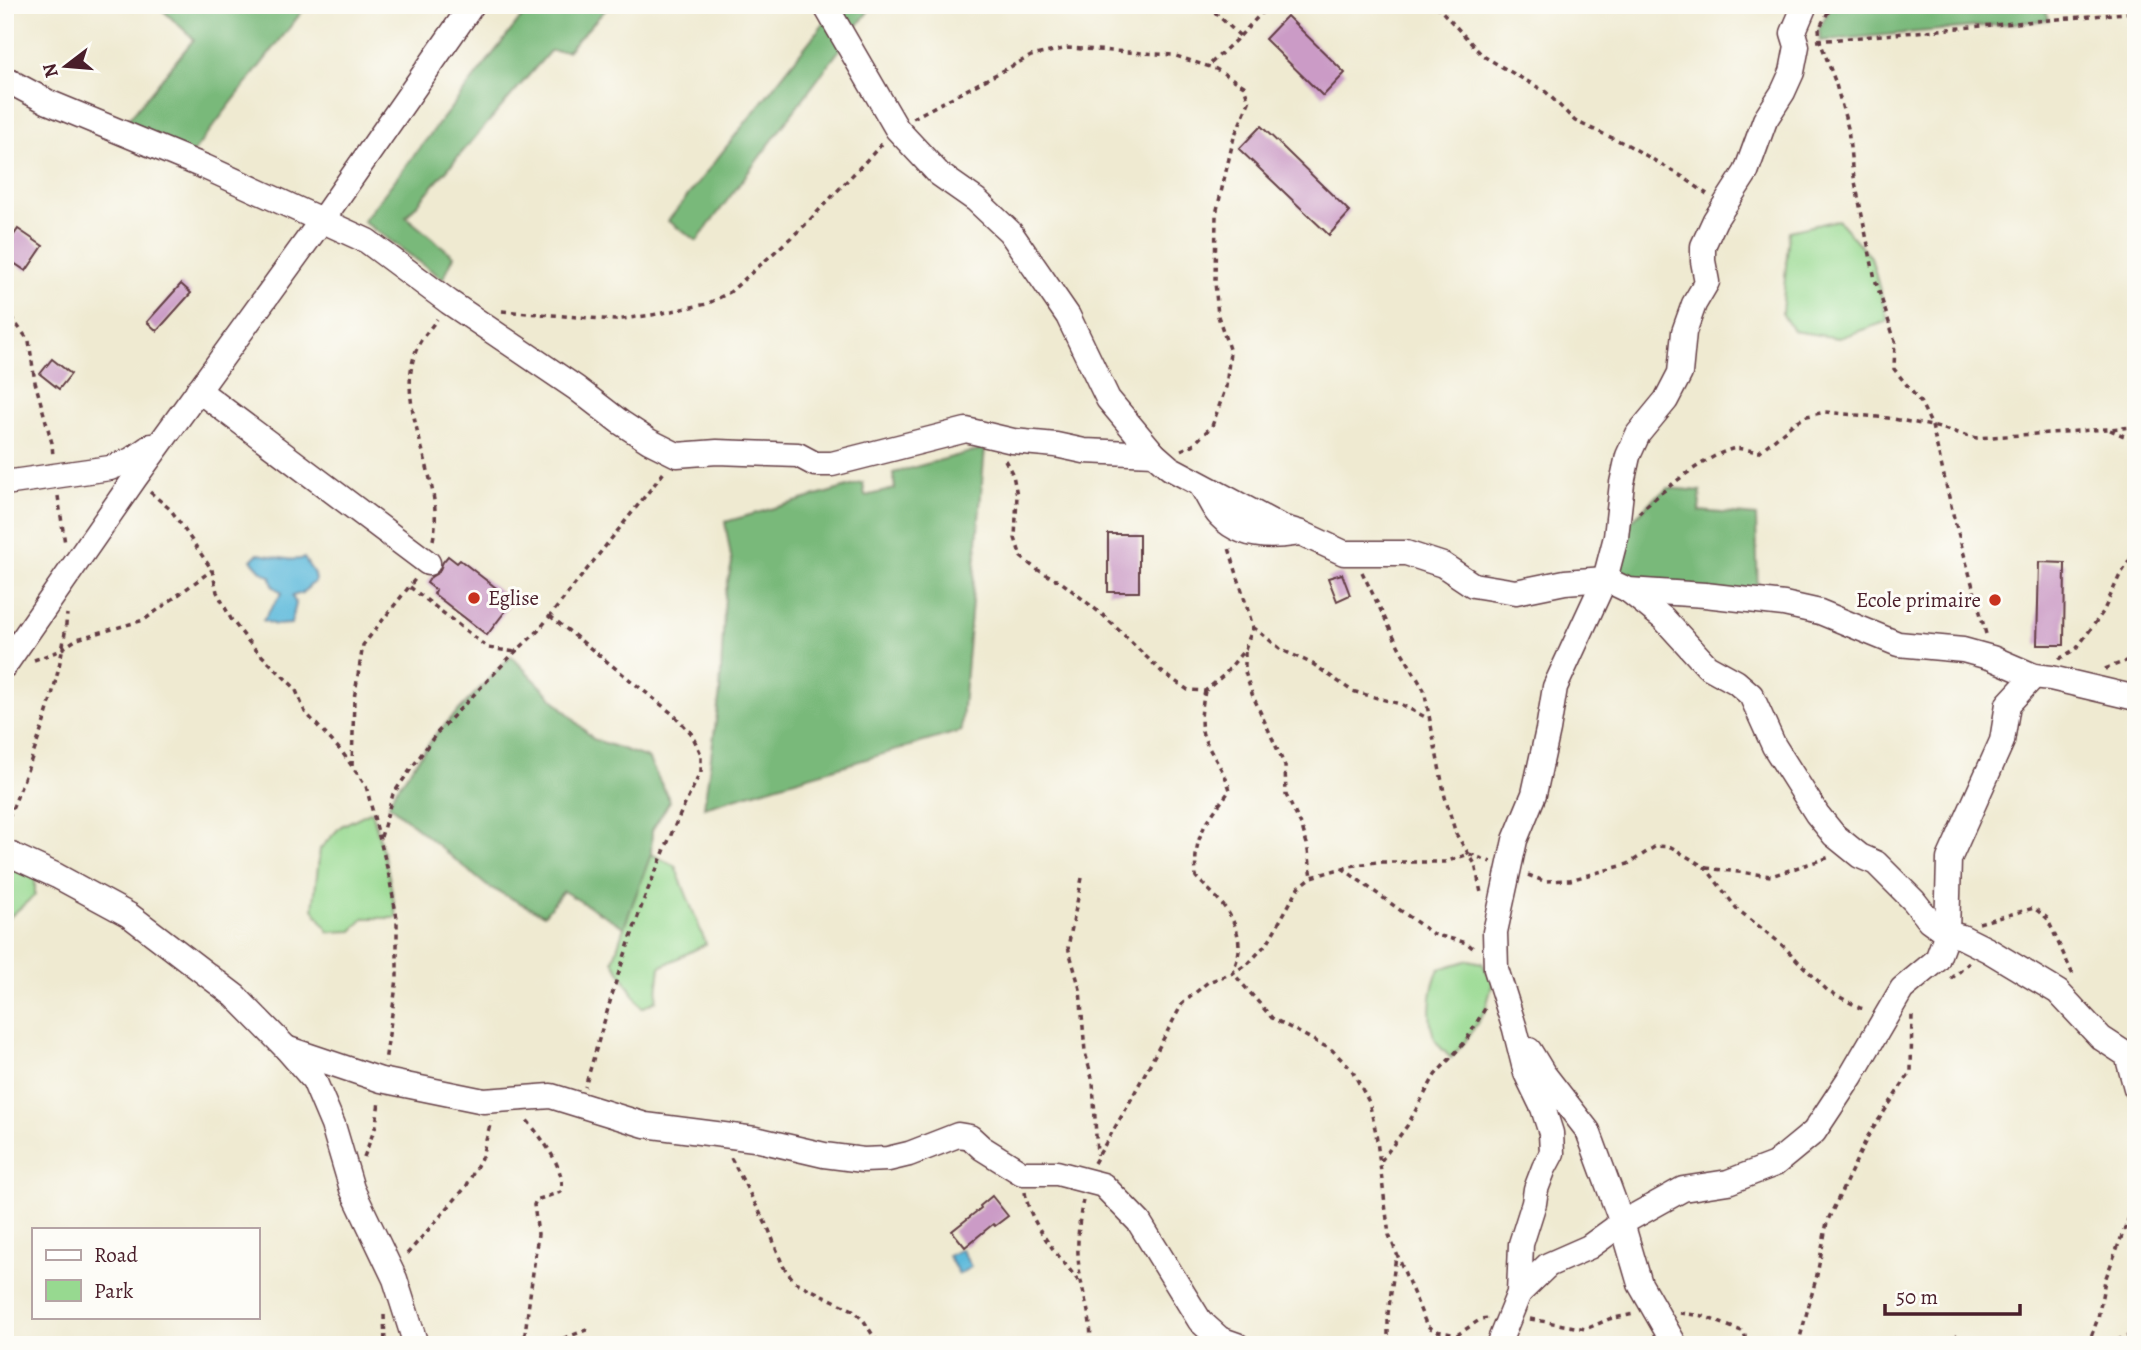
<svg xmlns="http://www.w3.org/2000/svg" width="2141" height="1350" font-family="Alegreya,serif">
<rect width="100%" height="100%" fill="#fdfcf7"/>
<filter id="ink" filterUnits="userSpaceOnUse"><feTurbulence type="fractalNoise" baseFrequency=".0143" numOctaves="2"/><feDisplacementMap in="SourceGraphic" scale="14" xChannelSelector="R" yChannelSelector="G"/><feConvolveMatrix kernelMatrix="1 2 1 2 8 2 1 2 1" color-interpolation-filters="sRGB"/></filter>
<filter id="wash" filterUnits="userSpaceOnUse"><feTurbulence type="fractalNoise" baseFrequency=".00686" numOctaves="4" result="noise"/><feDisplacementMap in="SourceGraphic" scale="28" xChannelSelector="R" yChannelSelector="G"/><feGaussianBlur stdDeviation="1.57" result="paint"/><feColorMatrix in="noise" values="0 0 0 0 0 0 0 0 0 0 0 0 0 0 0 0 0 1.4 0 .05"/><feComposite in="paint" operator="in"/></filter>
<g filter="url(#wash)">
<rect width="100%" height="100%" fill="#efead1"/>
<g fill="#97d990" stroke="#707c5e" stroke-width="2">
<polygon points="1838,220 1871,257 1888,321 1839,338 1793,331 1782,313 1789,231"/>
<polygon points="372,811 388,871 397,918 364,918 352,931 329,932 313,909 320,849 341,826"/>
<polygon points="5,852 35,866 35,895 5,921"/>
<polygon points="651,854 675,866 706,944 660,967 656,1001 642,1008 613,961 624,927"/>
<path d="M 1469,960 L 1482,963 L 1493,982 L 1485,1011 L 1465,1042 L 1451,1058 C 1446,1053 1439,1047 1436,1041 C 1426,1022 1430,987 1439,969 Z"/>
</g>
<g fill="#79b97a" stroke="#626c52" stroke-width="2">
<polygon points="157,5 307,5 188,159 118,132 194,39"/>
<polygon points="531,5 610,5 567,51 550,51 406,217 454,256 443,279 363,221"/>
<polygon points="838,5 873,5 697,241 668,221"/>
<polygon points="1832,5 2044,5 2049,20 1820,41 1819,28"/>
<polygon points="985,448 961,731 704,807 720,692 725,595 732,563 725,522 858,484 863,483 865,496 895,489 893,473"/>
<polygon points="1668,488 1701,491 1699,511 1756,516 1758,601 1605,579 1616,537 1653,499"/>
<polygon points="511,656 593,739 648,758 670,801 652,830 651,854 624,927 563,891 544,915 487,886 389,805 393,794 436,734"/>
</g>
<g fill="#5dbadb" stroke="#546c83" stroke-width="2">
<path d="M 257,554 C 273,555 290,563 304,558 L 314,574 L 315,581 L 302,593 L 292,596 L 296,604 L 291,624 L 275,625 L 263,620 L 282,593 L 273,586 L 271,577 L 261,571 L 251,560 Z"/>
<polygon points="961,1249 971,1267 959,1274 948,1256"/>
</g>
<g id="blocks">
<g fill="#cb9bc6">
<polygon points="1287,16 1345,73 1323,96 1265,39"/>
<polygon points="1261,126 1350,212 1329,235 1239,149"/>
<polygon points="18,229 43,246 26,271 5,257 5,248"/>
<polygon points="181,284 191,293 157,331 147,322"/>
<polygon points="52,359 71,374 59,389 40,374"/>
<rect x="1108" y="534" width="31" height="58"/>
<polygon points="448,556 457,563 460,560 513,601 487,635 434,594 436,590 427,583 431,577 439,572 443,562"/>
<polygon points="2039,562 2065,563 2064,645 2037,645"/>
<polygon points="1342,574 1350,595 1337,601 1328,578"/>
<polygon points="992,1196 1008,1216 995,1226 993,1224 965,1247 952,1231 981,1208 980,1206"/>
</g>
</g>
</g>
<g filter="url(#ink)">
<use href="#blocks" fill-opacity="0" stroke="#633d44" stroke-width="2"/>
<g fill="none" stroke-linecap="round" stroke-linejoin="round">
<defs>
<g id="minor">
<polyline points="825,5 897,129 939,174 976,200 1010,232 1068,316 1108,399 1154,454 1170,468 1281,527 1301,533 1344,553 1406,553 1443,565 1473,585 1516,592 1565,582 1605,579 1628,590 1664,619 1707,666 1736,682 1751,695 1774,746 1817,814 1834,835 1860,856 1876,863 1914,901 1929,920 1947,933 1962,937 1988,950 2058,992 2101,1038 2127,1055 2136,1088"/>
<polyline points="5,79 48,102 205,167 367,241 449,302 576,388 620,422 649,441 677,455 717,452 798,455 815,464 832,464 966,430 1013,441 1056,445 1084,451 1154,454"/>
<polyline points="198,390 428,563"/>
<polyline points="5,483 110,468 131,460 151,446"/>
<path d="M 1202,487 C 1208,496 1213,509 1220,516 C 1240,537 1269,538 1294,534"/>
<polyline points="1628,590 1705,595 1784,604 1820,612 1898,644 1963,650 1992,658 2034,676 2051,678 2136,698"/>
<polyline points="5,665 135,478 322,220 472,5"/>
<polyline points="5,852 57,876 129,915 235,996 286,1048 314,1080 333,1125 352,1189 395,1279 416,1345"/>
<polyline points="286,1048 381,1080 484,1101 551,1096 645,1125 755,1139 824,1155 863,1160 888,1159 909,1154 958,1135 970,1137 982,1148 1022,1173 1057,1173 1103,1185 1139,1222 1200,1321 1220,1339 1237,1345"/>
<polyline points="1529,1050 1543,1073 1588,1131 1622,1223 1640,1284 1675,1345"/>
<polyline points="1519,1293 1548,1265 1589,1247 1622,1223 1683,1189 1728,1182 1775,1164 1814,1132 1851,1076 1902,989 1937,960 1947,933 1949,859 2002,741 2008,704 2034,676"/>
<polyline points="1498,1345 1519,1293 1521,1244 1534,1203 1536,1189 1544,1168 1552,1153 1551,1133 1543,1108 1526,1073 1515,1029 1496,969 1495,932 1515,840 1534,794 1548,730 1555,687 1605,579 1616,537 1622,483 1628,456 1638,434 1666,400 1680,373 1684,332 1694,304 1707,282 1703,261 1703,246 1715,220 1746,172 1765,120 1783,92 1792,72 1797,46 1793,33 1805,5"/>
</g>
</defs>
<use href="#minor" stroke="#633d44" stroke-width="27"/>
<g stroke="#633d44" stroke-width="3.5" stroke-dasharray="5 5" stroke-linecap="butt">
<polyline points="1207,5 1240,36 1208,66"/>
<polyline points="1436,5 1483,56 1546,92 1575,121 1628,145 1683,177 1707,194"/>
<polyline points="1821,25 1832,5"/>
<polyline points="1819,28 1820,41 1835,81 1848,128 1852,167 1875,279 1895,341 1894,369 1921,403 1932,426 1954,518 1986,634"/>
<polyline points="1240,36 1269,5"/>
<polyline points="1817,41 2136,12"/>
<polyline points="913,118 1031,56 1068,48 1173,55 1216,69 1244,86 1249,102 1234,137 1216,214 1215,282 1218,316 1230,352 1226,387 1212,426 1193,445 1181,450"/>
<polyline points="5,309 29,341 35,382 52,443 53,457"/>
<polyline points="502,311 615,320 652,315 707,304 730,292 804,226 883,143"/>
<polyline points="2110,430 2136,441"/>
<polyline points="1005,460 1013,475 1017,495 1015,538 1021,557 1036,569 1061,582 1104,616 1162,672 1188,690 1205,691 1225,674 1245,649 1253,627 1229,548"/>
<polyline points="150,492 171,510 212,570 217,592 231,619 252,646 295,688 305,712 342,752 366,786 388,871 397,918 397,979 385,1062"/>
<polyline points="58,496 65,544"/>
<path d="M 1639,513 C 1659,493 1704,457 1732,449 C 1739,447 1751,451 1759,452 L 1794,423 L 1807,416 L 1825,412 L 1888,418 L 1932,426 L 1977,438 L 2136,427"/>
<path d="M 433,540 C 447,477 390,407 418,346 C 422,337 431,328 437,319"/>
<polyline points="1362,572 1399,647 1424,690 1445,797 1456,834 1475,864 1481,893"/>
<polyline points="410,587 488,648 515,652"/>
<polyline points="550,616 674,715 691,733 701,754 701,771 676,823 644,899 617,978 585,1087"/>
<polyline points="1253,627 1282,650 1313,664 1352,691 1400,704 1429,719"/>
<polyline points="1245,652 1245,672 1252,694 1285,766 1286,795 1302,827 1307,844 1312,877"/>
<polyline points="2059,659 2077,648 2103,612 2119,577 2136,550"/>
<polyline points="34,660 59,651 77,639 144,620 212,570"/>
<polyline points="2105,669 2136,657"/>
<path d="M 1205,691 C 1202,707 1198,725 1205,740 C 1213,758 1225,771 1230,790 C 1206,823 1193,834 1196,877 C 1216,897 1238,915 1239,946 C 1240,954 1235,964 1233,973 L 1272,1018 L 1332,1050 L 1352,1070 L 1369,1102 L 1376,1133 L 1389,1235 L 1427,1326 L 1436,1331 L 1457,1335 L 1465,1345"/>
<polyline points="352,766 354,699 363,645 416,578"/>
<path d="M 5,827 C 32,760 61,686 67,614"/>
<polyline points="381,837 393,794 436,734 511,656 538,631 665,471"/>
<polyline points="1342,868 1433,934 1467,943 1475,950"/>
<polyline points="1706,868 1771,876 1830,857"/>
<polyline points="1528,875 1544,881 1570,880 1628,864 1656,846 1671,847 1706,868 1737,909 1780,943 1827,990 1860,1008 1866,1009"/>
<polyline points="1082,878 1068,947 1080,989 1085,1052 1093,1082 1097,1155"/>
<polyline points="1979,923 2034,908 2047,918 2074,977"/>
<polyline points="1951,979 1969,963"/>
<polyline points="364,1157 376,1125 379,1101"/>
<polyline points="731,1158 769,1230 783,1266 795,1282 853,1310 864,1321 879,1345"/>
<polyline points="1381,1161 1407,1126 1435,1075 1465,1042 1486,1007"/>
<polyline points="1094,1163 1127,1107 1182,1004 1208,982 1233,973 1249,963 1268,942 1299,887 1312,877 1350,866 1377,862 1445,862 1469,854 1491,862"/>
<path d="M 1025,1192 C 1030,1227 1060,1256 1080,1283"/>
<path d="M 1083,1200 C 1078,1225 1076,1250 1080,1275 C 1084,1301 1093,1319 1090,1345"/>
<polyline points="407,1254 466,1187 482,1156 491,1121"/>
<polyline points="1680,1313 1703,1316 1744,1332 1747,1345"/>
<polyline points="384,1315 385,1345"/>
<polyline points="1530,1319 1586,1329 1609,1319 1634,1314"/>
<polyline points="1457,1335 1481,1319 1488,1318"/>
<path d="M 521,1345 L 524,1341 L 538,1234 L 534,1205 L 536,1200 L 561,1192 C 567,1169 540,1136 526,1119"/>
<polyline points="545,1345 592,1328"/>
<polyline points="1388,1345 1388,1314 1396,1256"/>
<polyline points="1798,1345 1817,1275 1827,1222 1868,1136 1911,1071 1912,1013"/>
<polyline points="1948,1345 1947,1342 1957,1336 1972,1340 1982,1345"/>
<polyline points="2088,1345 2098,1318 2105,1280 2136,1199"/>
<polyline points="2108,1345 2124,1337 2136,1334"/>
</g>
<use href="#minor" stroke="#fff" stroke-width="24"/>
</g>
</g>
<g fill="#c8321e" stroke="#fdfcf7" stroke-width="2.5">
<circle cx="474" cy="598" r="7"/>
<circle cx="1995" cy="600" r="7"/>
</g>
<g text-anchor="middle" stroke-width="6" stroke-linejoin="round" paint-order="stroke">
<g font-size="21" fill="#4a1f2b" stroke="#fdfcf7" text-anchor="start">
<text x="488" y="605">Eglise</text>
<text x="1981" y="607" text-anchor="end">Ecole primaire</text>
</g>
</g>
<rect width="2141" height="1350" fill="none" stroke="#fdfcf7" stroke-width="28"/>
<rect x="32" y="1228" width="228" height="91" fill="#fdfcf7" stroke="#b5a4a5" stroke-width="2"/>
<rect x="46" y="1250" width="35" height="10" fill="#ffffff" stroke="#b5a4a5" stroke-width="2"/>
<text x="94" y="1262" font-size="21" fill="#4a1f2b">Road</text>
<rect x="46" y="1280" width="35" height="21" fill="#97d990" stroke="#b5a4a5" stroke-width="2"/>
<text x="94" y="1298" font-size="21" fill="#4a1f2b">Park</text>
<g transform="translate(66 66) rotate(254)" stroke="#fdfcf7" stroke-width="5" paint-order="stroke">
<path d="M0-5L12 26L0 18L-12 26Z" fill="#4a1f2b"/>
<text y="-10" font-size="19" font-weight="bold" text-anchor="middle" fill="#4a1f2b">N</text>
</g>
<path d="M1885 1304v10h135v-10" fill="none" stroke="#4a1f2b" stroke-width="3.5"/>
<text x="1896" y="1304" font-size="21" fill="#4a1f2b" stroke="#fdfcf7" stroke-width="5" paint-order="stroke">50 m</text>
</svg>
